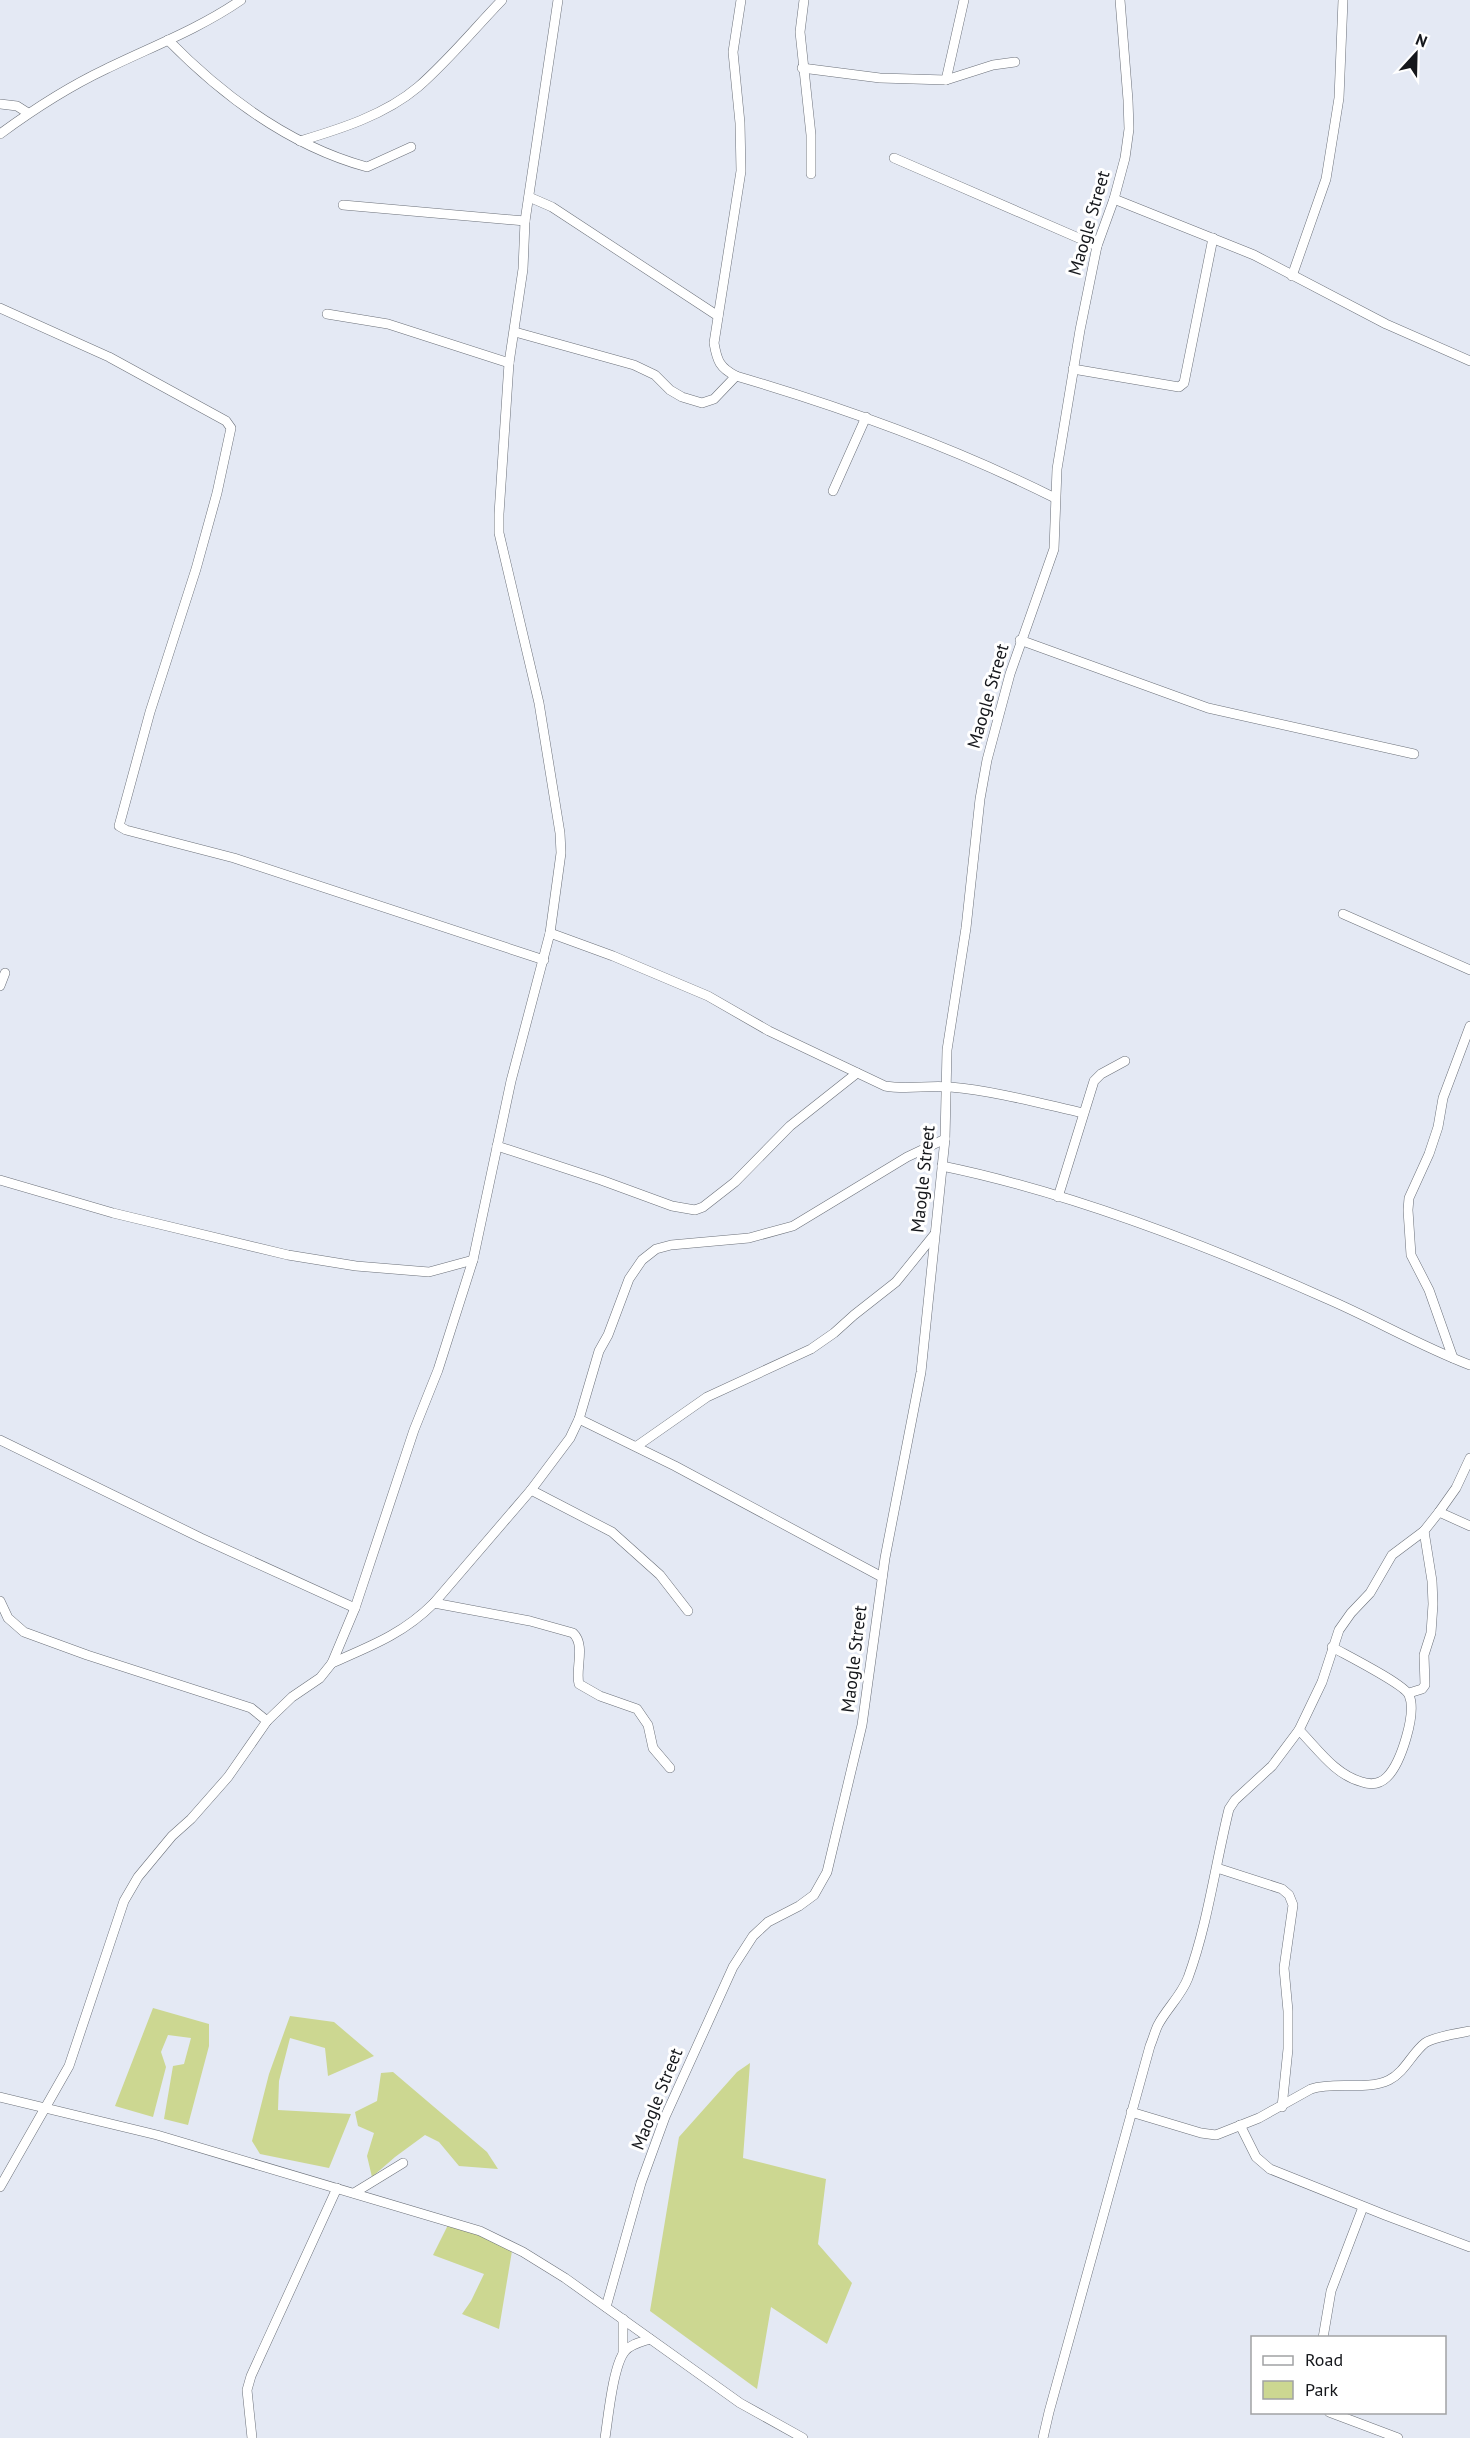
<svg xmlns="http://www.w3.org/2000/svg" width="1470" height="2438" font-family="'PT Sans',sans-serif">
<rect width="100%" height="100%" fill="#e4e9f4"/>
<g fill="#ccd791">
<polygon points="153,2008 209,2024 209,2046 188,2125 164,2119 173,2066 184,2064 191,2038 168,2035 161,2052 166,2067 153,2117 115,2106"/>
<polygon points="290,2016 334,2022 374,2056 328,2076 325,2048 290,2038 279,2081 278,2110 351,2114 329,2168 260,2154 252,2141 269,2074"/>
<polygon points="750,2063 743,2158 826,2179 818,2244 852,2283 827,2344 771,2307 757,2389 650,2311 679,2137 737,2072"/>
<polygon points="393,2072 487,2152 498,2169 459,2166 439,2142 425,2135 395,2157 372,2177 367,2156 374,2133 358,2126 355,2112 377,2101 381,2073"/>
<polygon points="450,2221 513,2245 499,2329 462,2314 471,2301 484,2274 433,2255"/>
</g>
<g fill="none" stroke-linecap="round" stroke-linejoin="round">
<defs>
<g id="street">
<path d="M 741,0 L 733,52 L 740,123 L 741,171 L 714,343 C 717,361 720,368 736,376 C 845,408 953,447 1055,498"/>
<polyline points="804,0 800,32 811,135 811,174"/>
<path d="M 168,40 C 223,96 290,146 367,167 L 411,147"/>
<polyline points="802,68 880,78 946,80 993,65 1015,62"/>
<polyline points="946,80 964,0"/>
<polyline points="0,104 17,106 28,113"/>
<path d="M 0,134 C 34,109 68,87 106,69 C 151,47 199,29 241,0"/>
<path d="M 300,141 C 340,129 385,115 418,87 C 448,61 474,29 502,0"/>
<polyline points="894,158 1097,246"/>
<polyline points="529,197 552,207 718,316"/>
<polyline points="1114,199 1254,255 1386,324 1470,361"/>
<polyline points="343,205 525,221"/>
<polyline points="1292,276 1326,179 1339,98 1343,0"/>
<polyline points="0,308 109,357 226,421 231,428 217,493 196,569 150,712 119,826 126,830 234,858 544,960"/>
<polyline points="327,314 388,324 509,363"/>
<polyline points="515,332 634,365 655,375 670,390 682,397 702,403 714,399 736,376"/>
<polyline points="1073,369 1179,387 1184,383 1213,238"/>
<polyline points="833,491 866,417"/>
<polyline points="1020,640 1208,708 1414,754"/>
<polyline points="1343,914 1470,970"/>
<path d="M 550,933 L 613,956 L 708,996 L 769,1031 L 885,1086 C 906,1090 928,1085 950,1087 C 995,1091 1039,1103 1083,1113"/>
<polyline points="0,986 5,973"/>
<polyline points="497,1146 601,1180 672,1206 695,1210 703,1207 735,1182 790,1126 857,1073"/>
<path d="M 942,1166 C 1069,1192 1206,1245 1325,1298 C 1374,1319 1420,1346 1470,1365"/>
<polyline points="0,1180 113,1213 288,1255 356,1266 429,1272 473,1260"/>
<polyline points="1058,1197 1094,1081 1101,1074 1125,1061"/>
<polyline points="1453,1358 1429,1290 1411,1255 1408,1210 1409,1198 1429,1154 1438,1127 1443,1098 1470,1026"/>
<polyline points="579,1419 675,1466 882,1577"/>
<polyline points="0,1440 201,1538 355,1608"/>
<polyline points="637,1446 707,1397 811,1349 834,1333 854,1315 896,1282 934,1235"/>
<polyline points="531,1490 612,1532 660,1575 688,1611"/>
<polyline points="1439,1512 1470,1526"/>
<polyline points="0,1601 8,1618 24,1632 87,1655 251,1708 267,1721"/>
<path d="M 434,1603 L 530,1621 L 573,1633 C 586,1645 575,1669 579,1684 L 600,1696 L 637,1709 L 648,1725 L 653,1748 L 670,1768"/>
<path d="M 332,1663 C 371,1646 403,1634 434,1603 L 531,1490 L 570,1438 L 579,1419 L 599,1351 L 608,1335 L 629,1279 L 642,1260 L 656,1249 L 671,1245 L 749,1238 L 793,1226 L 907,1157 L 945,1139"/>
<polyline points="1409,1693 1422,1689 1425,1685 1424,1655 1431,1633 1433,1604 1432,1581 1424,1531"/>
<path d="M 1299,1730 C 1317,1748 1335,1775 1362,1782 C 1371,1785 1380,1784 1387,1777 C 1401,1763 1417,1713 1409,1695 C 1404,1684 1346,1655 1332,1647"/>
<polyline points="1217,1868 1282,1889 1289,1895 1293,1905 1284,1968 1288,2011 1288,2049 1282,2107"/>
<polyline points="0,2097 157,2135 480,2231 523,2252 565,2278 740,2403 803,2438"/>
<path d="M 1131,2112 L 1201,2133 L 1216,2135 L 1259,2118 L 1311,2089 C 1336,2081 1366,2091 1389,2080 C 1405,2072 1412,2053 1425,2043 C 1433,2037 1459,2033 1470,2031"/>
<polyline points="1240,2125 1256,2157 1270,2169 1385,2215 1470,2247"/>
<polyline points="0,2187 69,2066 124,1901 138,1877 172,1836 191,1819 228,1777 267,1721 292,1697 320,1678 332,1663 355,1608 414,1430 438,1370 473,1260 511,1081 550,933 561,853 560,833 539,703 499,533 499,514 509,363 523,269 525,221 558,0"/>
<polyline points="354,2193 403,2163"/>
<polyline points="606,2307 641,2183 665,2117 733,1967 753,1936 768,1922 799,1906 814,1895 827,1872 862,1725 885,1558 921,1372 945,1139 947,1050 966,928 980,799 987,760 1010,674 1054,549 1057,469 1080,330 1097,246 1114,199 1125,158 1129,129 1128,100 1120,0"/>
<polyline points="623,2319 623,2352"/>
<polyline points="1323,2338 1331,2291 1363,2207"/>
<polyline points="1329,2412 1398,2438"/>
<polyline points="252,2438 247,2390 251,2376 337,2188"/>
<path d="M 605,2438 C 608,2419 613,2365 625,2351 C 631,2344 641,2342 650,2339"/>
<path d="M 1043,2438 L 1049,2412 L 1150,2046 C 1153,2039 1155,2031 1158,2025 C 1167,2008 1181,1996 1188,1978 C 1208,1923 1215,1866 1229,1809 L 1235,1800 L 1272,1766 L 1299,1730 L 1322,1682 L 1339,1630 L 1351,1613 L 1370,1593 L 1392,1555 L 1424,1531 L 1439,1512 L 1456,1488 L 1470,1458"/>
</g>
</defs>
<use href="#street" stroke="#6b7079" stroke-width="10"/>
<use href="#street" stroke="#fff" stroke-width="9"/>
</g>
<g text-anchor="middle" stroke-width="6" stroke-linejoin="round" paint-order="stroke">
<g font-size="18" fill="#15171b" stroke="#fff">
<text transform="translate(1089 223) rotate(-74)" y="6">Maogle Street</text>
<text transform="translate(988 696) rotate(-74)" y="6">Maogle Street</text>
<text transform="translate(923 1179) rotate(-84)" y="6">Maogle Street</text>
<text transform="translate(854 1659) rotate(-83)" y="6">Maogle Street</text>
<text transform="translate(657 2099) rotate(-68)" y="6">Maogle Street</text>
</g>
</g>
<rect x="1251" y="2336" width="195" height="78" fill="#ffffff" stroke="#a1a2a4" stroke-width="1.5"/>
<rect x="1263" y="2356" width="30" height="9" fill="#ffffff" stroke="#a1a2a4" stroke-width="1.5"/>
<text x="1305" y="2366" font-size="18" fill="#15171b">Road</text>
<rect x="1263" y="2381" width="30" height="18" fill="#ccd791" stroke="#a1a2a4" stroke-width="1.5"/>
<text x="1305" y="2396" font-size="18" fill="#15171b">Park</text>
<g transform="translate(1416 54) rotate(22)" stroke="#ffffff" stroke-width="4.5" paint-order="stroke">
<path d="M0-4.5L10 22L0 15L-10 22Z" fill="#15171b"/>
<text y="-9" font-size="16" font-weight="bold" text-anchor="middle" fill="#15171b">N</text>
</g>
</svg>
